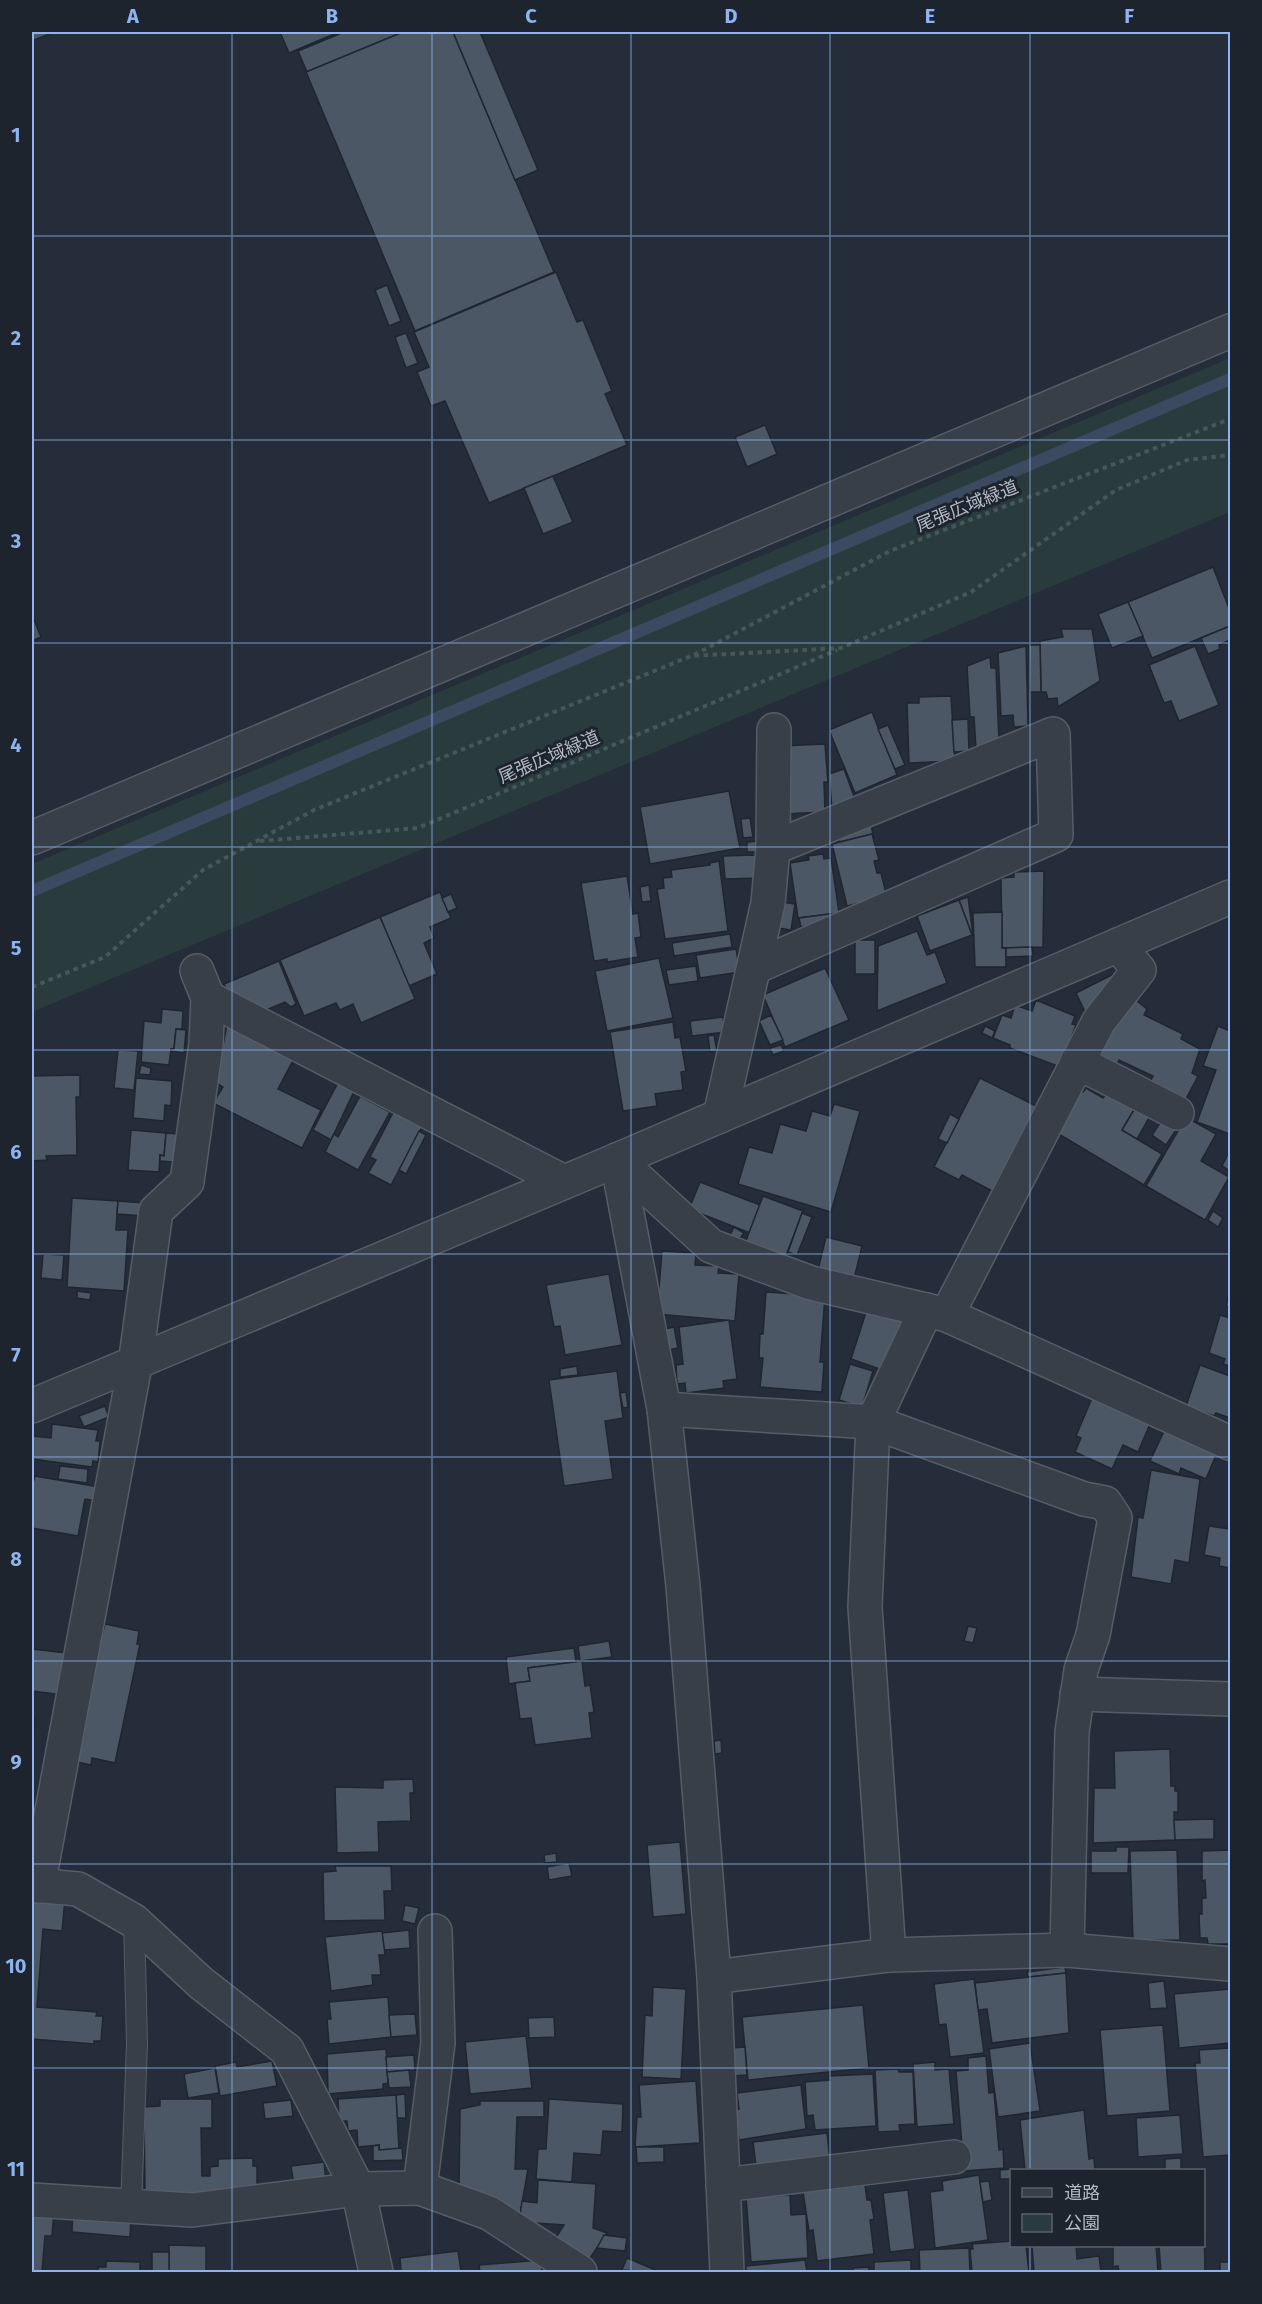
<svg xmlns="http://www.w3.org/2000/svg" width="1262" height="2304" font-family="'Fira Sans','Noto Sans JP',sans-serif">
<rect width="100%" height="100%" fill="#242d39"/>
<polygon fill="#293b3c" points="1230,358 1230,512 32,1012 32,864"/>
<g fill="none" stroke-linecap="round" stroke-linejoin="round">
<polyline stroke="#3b4a61" stroke-width="12" points="32,891 1230,379"/>
</g>
<g fill="#4c5765" stroke="#1f2630" stroke-width="1.5">
<polygon points="32,32 54,32 32,41"/>
<polygon points="280,32 339,32 289,53"/>
<polygon points="344,32 403,32 307,72 298,51"/>
<polygon points="403,32 453,32 554,272 415,331 306,72"/>
<polygon points="453,32 480,32 538,170 515,180"/>
<polygon points="556,272 577,322 583,320 612,391 605,394 627,445 489,503 445,401 431,406 417,372 429,367 414,332"/>
<polygon points="387,285 401,321 389,326 375,290"/>
<polygon points="406,333 418,363 406,368 395,337"/>
<polygon points="765,425 777,454 747,467 735,437"/>
<polygon points="553,476 573,522 543,534 524,488"/>
<polygon points="1213,567 1230,611 1230,626 1152,658 1128,602"/>
<polygon points="1128,602 1143,636 1112,648 1098,614"/>
<polygon points="32,615 41,637 32,641"/>
<polygon points="1230,626 1230,640 1219,645 1220,649 1208,654 1201,638"/>
<polygon points="1061,629 1092,629 1100,681 1058,707 1057,698 1048,699 1046,692 1041,692 1040,641 1063,637"/>
<polygon points="1029,645 1040,645 1041,692 1030,692"/>
<polygon points="1026,646 1028,726 1014,727 1013,715 1001,716 998,653"/>
<polygon points="1195,646 1219,705 1179,721 1171,701 1164,703 1149,665"/>
<polygon points="990,657 991,668 996,668 999,742 976,749 974,717 970,717 967,666"/>
<polygon points="951,696 955,761 909,763 907,703 919,703 919,697"/>
<polygon points="872,712 897,775 855,793 829,730"/>
<polygon points="968,719 969,751 954,752 952,720"/>
<polygon points="888,725 905,765 895,769 878,729"/>
<polygon points="825,744 828,782 824,782 825,812 784,814 780,746"/>
<polygon points="844,769 855,799 832,809 829,774"/>
<polygon points="729,791 740,848 650,864 640,807"/>
<polygon points="750,818 753,837 743,838 741,819"/>
<polygon points="871,825 874,838 872,834 840,842 837,833"/>
<polygon points="872,834 879,860 874,861 877,873 881,873 887,897 847,906 832,844"/>
<polygon points="759,841 759,852 747,852 747,842"/>
<polygon points="823,854 824,859 831,858 839,913 798,918 790,863 809,860 808,856"/>
<polygon points="756,855 757,878 725,879 723,856"/>
<polygon points="719,861 728,931 665,939 657,889 664,888 663,878 672,877 671,870 710,865 710,863"/>
<polygon points="1044,871 1043,947 1002,948 1001,878 1014,877 1014,872"/>
<polygon points="627,876 633,914 638,913 641,937 635,938 638,957 607,962 607,959 594,961 581,883"/>
<polygon points="649,885 651,901 642,902 640,887"/>
<polygon points="440,892 451,918 430,927 434,938 424,943 437,974 409,986 380,917"/>
<polygon points="451,894 457,908 448,912 442,898"/>
<polygon points="968,897 973,935 972,935 959,900"/>
<polygon points="959,900 972,935 930,951 917,916"/>
<polygon points="781,902 795,904 791,930 778,928"/>
<polygon points="1002,912 1002,948 1006,948 1006,967 975,967 973,913"/>
<polygon points="829,914 829,923 801,927 799,918"/>
<polygon points="380,917 415,999 361,1023 353,1004 340,1010 336,1003 304,1016 280,960"/>
<polygon points="917,931 927,955 935,952 947,983 877,1011 878,946"/>
<polygon points="730,934 732,947 674,956 672,943"/>
<rect x="855" y="940" width="20" height="34"/>
<polygon points="1032,947 1033,956 1006,957 1006,948"/>
<polygon points="736,949 740,972 700,978 696,955"/>
<polygon points="659,958 673,1018 607,1031 595,971"/>
<polygon points="279,961 296,1004 291,1007 285,1002 266,1010 229,995 224,984"/>
<polygon points="696,966 698,981 669,985 666,970"/>
<polygon points="825,968 849,1020 785,1047 763,995"/>
<polygon points="1117,970 1127,977 1088,1018 1076,993 1114,974"/>
<polygon points="1129,995 1147,1009 1144,1015 1183,1034 1181,1039 1200,1049 1192,1073 1198,1076 1186,1099 1150,1082 1153,1076 1119,1060 1115,1069 1086,1054"/>
<polygon points="1036,1000 1075,1016 1072,1024 1076,1025 1060,1067 1010,1048 1010,1045 993,1038 1002,1015 1011,1018 1015,1005 1032,1011"/>
<polygon points="162,1009 183,1011 182,1029 176,1029 174,1049 171,1049 169,1065 141,1062 144,1021 161,1023"/>
<polygon points="771,1015 783,1040 770,1045 759,1021"/>
<polygon points="723,1017 725,1032 692,1036 690,1021"/>
<polygon points="228,1019 297,1053 278,1089 321,1110 302,1148 213,1103 223,1087 216,1083"/>
<polygon points="673,1022 675,1038 680,1037 686,1071 681,1072 683,1090 655,1094 657,1106 623,1111 610,1032"/>
<polygon points="985,1026 995,1031 992,1038 982,1033"/>
<polygon points="1218,1026 1230,1031 1230,1139 1230,1134 1197,1122 1216,1070 1203,1066"/>
<polygon points="176,1029 186,1030 184,1053 171,1051 171,1049 174,1049"/>
<polygon points="714,1035 717,1051 710,1052 708,1036"/>
<polygon points="781,1045 784,1051 773,1055 770,1048"/>
<polygon points="118,1050 138,1051 134,1090 114,1088"/>
<polygon points="141,1065 151,1068 150,1075 139,1074"/>
<polygon points="80,1075 80,1097 76,1097 77,1155 46,1156 47,1160 32,1161 32,1076"/>
<polygon points="341,1077 357,1085 331,1140 313,1130"/>
<polygon points="136,1078 172,1081 171,1106 165,1105 164,1121 133,1118"/>
<polygon points="980,1078 1036,1106 992,1191 962,1175 959,1180 934,1167"/>
<polygon points="1076,1088 1083,1092 1086,1088 1103,1098 1108,1091 1135,1108 1122,1130 1162,1154 1144,1185 1052,1130"/>
<polygon points="360,1096 390,1112 358,1170 325,1152 334,1134 338,1137"/>
<polygon points="834,1104 860,1111 831,1212 738,1184 749,1147 772,1153 780,1124 806,1131 812,1111 830,1116"/>
<polygon points="396,1107 423,1121 421,1129 391,1185 368,1173 376,1160 370,1157"/>
<polygon points="1135,1108 1150,1116 1137,1139 1122,1130"/>
<polygon points="950,1114 959,1119 947,1143 938,1139"/>
<polygon points="1186,1117 1216,1134 1201,1161 1229,1177 1205,1220 1146,1186"/>
<polygon points="1162,1120 1176,1130 1166,1145 1152,1135"/>
<polygon points="131,1130 166,1133 164,1156 160,1155 159,1172 128,1170"/>
<polygon points="419,1131 426,1135 406,1174 399,1170"/>
<polygon points="166,1133 178,1134 175,1162 160,1161 160,1155 164,1156"/>
<polygon points="1230,1150 1230,1171 1222,1166"/>
<polygon points="700,1182 760,1205 750,1233 689,1209"/>
<polygon points="763,1196 803,1211 785,1258 745,1243"/>
<polygon points="72,1198 118,1201 116,1230 128,1230 124,1291 67,1287"/>
<polygon points="118,1201 145,1203 145,1216 117,1214"/>
<polygon points="1213,1211 1223,1218 1218,1227 1208,1220"/>
<polygon points="802,1213 812,1217 797,1255 788,1252"/>
<polygon points="734,1227 744,1233 739,1240 730,1235"/>
<polygon points="826,1237 862,1246 853,1283 817,1274"/>
<polygon points="662,1251 696,1253 695,1265 719,1266 718,1273 739,1274 735,1321 657,1314"/>
<polygon points="43,1254 64,1255 62,1280 41,1278"/>
<polygon points="609,1274 622,1345 565,1355 560,1326 554,1327 546,1285"/>
<polygon points="1230,1289 1230,1307 1226,1306"/>
<polygon points="77,1291 91,1293 90,1300 77,1298"/>
<polygon points="766,1292 825,1296 820,1362 824,1362 822,1392 760,1387 763,1358 759,1358 760,1334 763,1334"/>
<polygon points="868,1306 908,1320 891,1373 851,1359"/>
<polygon points="1220,1315 1230,1318 1230,1366 1223,1364 1225,1359 1209,1353"/>
<polygon points="729,1320 737,1379 723,1381 724,1388 686,1393 685,1383 677,1384 676,1365 683,1364 679,1327"/>
<polygon points="674,1327 678,1348 663,1351 660,1330"/>
<polygon points="850,1364 873,1371 862,1407 839,1400"/>
<polygon points="1200,1365 1230,1376 1230,1418 1216,1413 1214,1416 1186,1406"/>
<polygon points="577,1366 578,1375 560,1377 560,1369"/>
<polygon points="617,1371 623,1418 605,1421 613,1479 564,1486 549,1380"/>
<polygon points="1095,1391 1153,1417 1138,1452 1123,1445 1112,1469 1075,1452 1081,1438 1076,1436"/>
<polygon points="626,1392 628,1407 623,1408 620,1393"/>
<polygon points="105,1406 109,1417 84,1427 79,1416"/>
<polygon points="52,1424 98,1430 96,1441 100,1441 98,1462 93,1461 92,1467 32,1459 32,1436 51,1438"/>
<polygon points="1167,1425 1216,1455 1206,1479 1181,1468 1179,1474 1150,1461"/>
<polygon points="60,1466 88,1469 87,1483 58,1479"/>
<polygon points="1151,1470 1200,1479 1189,1563 1175,1560 1171,1584 1131,1577 1138,1517 1143,1518"/>
<polygon points="35,1476 99,1487 97,1501 85,1499 78,1536 32,1528 32,1479 34,1480"/>
<polygon points="1209,1526 1230,1529 1230,1568 1219,1566 1220,1558 1204,1555"/>
<polygon points="105,1624 139,1631 137,1644 140,1644 115,1763 92,1758 91,1765 72,1761 99,1635 102,1635"/>
<polygon points="968,1626 977,1628 973,1643 964,1641"/>
<polygon points="609,1641 612,1657 580,1661 578,1646"/>
<polygon points="574,1648 576,1662 528,1668 530,1681 509,1684 506,1657"/>
<polygon points="32,1649 67,1653 63,1695 32,1691"/>
<polygon points="582,1661 585,1686 590,1685 594,1712 589,1713 592,1738 535,1745 531,1718 520,1719 515,1683 530,1681 528,1668"/>
<polygon points="32,1719 35,1719 32,1751"/>
<polygon points="721,1740 722,1753 715,1754 714,1741"/>
<polygon points="1170,1749 1171,1786 1175,1786 1175,1791 1178,1791 1178,1812 1174,1812 1175,1840 1093,1843 1094,1788 1115,1788 1114,1751"/>
<polygon points="413,1779 414,1793 410,1793 411,1821 378,1822 379,1852 337,1853 335,1787 383,1788 383,1780"/>
<polygon points="1214,1819 1214,1839 1175,1840 1174,1820"/>
<polygon points="680,1842 686,1914 653,1917 647,1845"/>
<polygon points="1116,1847 1129,1847 1128,1873 1091,1873 1091,1851 1116,1851"/>
<polygon points="1177,1850 1180,1940 1133,1941 1130,1851"/>
<polygon points="1230,1850 1230,1944 1208,1944 1207,1938 1200,1938 1199,1914 1202,1914 1202,1898 1206,1898 1205,1880 1202,1881 1202,1851"/>
<polygon points="556,1853 557,1862 545,1863 544,1855"/>
<polygon points="569,1863 572,1876 549,1880 547,1867"/>
<polygon points="335,1866 391,1866 392,1891 384,1891 385,1920 324,1921 323,1872 336,1871"/>
<polygon points="32,1898 65,1900 62,1931 43,1929 37,2007 97,2012 96,2016 103,2016 101,2041 94,2041 94,2044 32,2039"/>
<polygon points="405,1905 419,1908 415,1924 402,1921"/>
<polygon points="409,1930 410,1948 384,1950 382,1933"/>
<polygon points="382,1931 385,1955 379,1955 381,1975 372,1975 373,1985 331,1991 325,1937"/>
<polygon points="1065,1967 1066,1973 1028,1977 1027,1972"/>
<polygon points="1066,1973 1069,2033 992,2043 987,2009 978,2010 975,1983"/>
<polygon points="974,1979 984,2053 950,2057 946,2024 939,2025 934,1984"/>
<polygon points="1164,1981 1167,2008 1150,2009 1148,1983"/>
<polygon points="653,1987 686,1989 681,2079 642,2077 645,2015 652,2016"/>
<polygon points="1230,1989 1230,2043 1179,2048 1174,1994"/>
<polygon points="388,1997 391,2037 329,2044 327,2019 331,2019 329,2002"/>
<polygon points="863,2005 869,2068 748,2080 742,2017"/>
<polygon points="415,2014 417,2035 391,2037 389,2015"/>
<polygon points="554,2017 555,2037 529,2038 528,2018"/>
<polygon points="1163,2025 1170,2111 1107,2116 1100,2030"/>
<polygon points="526,2036 532,2088 470,2094 465,2042"/>
<polygon points="1030,2043 1040,2111 998,2117 989,2049"/>
<polygon points="745,2047 747,2075 733,2076 731,2048"/>
<polygon points="1230,2048 1230,2155 1203,2157 1195,2063 1200,2063 1199,2050"/>
<polygon points="386,2049 388,2083 383,2084 383,2089 328,2094 327,2054"/>
<polygon points="414,2055 415,2070 387,2072 386,2057"/>
<polygon points="986,2056 989,2093 994,2092 999,2150 1003,2149 1004,2168 964,2171 956,2071 968,2070 968,2058"/>
<polygon points="272,2061 277,2086 220,2096 215,2066 236,2062 237,2067"/>
<polygon points="935,2062 935,2070 949,2069 954,2124 917,2127 913,2064"/>
<polygon points="215,2068 219,2093 188,2098 184,2074"/>
<polygon points="898,2069 899,2072 913,2072 915,2124 899,2125 900,2131 878,2132 875,2070"/>
<polygon points="409,2070 411,2087 389,2088 387,2072"/>
<polygon points="873,2074 876,2126 815,2130 813,2115 807,2116 805,2082 830,2080 829,2076"/>
<polygon points="696,2081 700,2143 635,2147 637,2117 641,2117 639,2085"/>
<polygon points="801,2085 806,2129 739,2140 735,2110 739,2109 737,2093"/>
<polygon points="405,2094 406,2118 397,2118 396,2095"/>
<polygon points="396,2095 399,2149 379,2150 379,2145 358,2147 357,2130 348,2131 347,2121 339,2121 338,2099"/>
<polygon points="160,2099 212,2099 212,2128 201,2128 202,2176 210,2176 210,2167 218,2166 218,2159 253,2158 253,2166 257,2166 257,2196 178,2198 178,2192 145,2192 144,2107 160,2106"/>
<polygon points="549,2099 623,2104 622,2132 603,2131 601,2155 574,2153 572,2182 536,2179 538,2149 546,2149"/>
<polygon points="291,2100 293,2116 265,2119 263,2103"/>
<polygon points="480,2101 544,2101 544,2117 517,2117 515,2169 528,2169 520,2215 459,2191 460,2109 480,2105"/>
<polygon points="1084,2110 1089,2159 1094,2158 1095,2170 1025,2170 1020,2120"/>
<polygon points="1180,2115 1183,2154 1138,2157 1136,2118"/>
<polygon points="827,2133 830,2161 756,2166 753,2142"/>
<polygon points="379,2145 379,2150 402,2148 403,2160 373,2161 373,2146"/>
<polygon points="636,2147 664,2147 664,2162 637,2163"/>
<polygon points="1181,2158 1181,2170 1165,2170 1165,2159"/>
<polygon points="324,2162 326,2181 294,2185 291,2166"/>
<polygon points="1011,2169 1012,2179 1000,2179 1000,2170"/>
<polygon points="979,2175 988,2240 935,2248 930,2192 943,2190 942,2181"/>
<polygon points="538,2180 596,2184 593,2228 607,2233 588,2261 555,2239 564,2225 535,2223 520,2216 522,2201 537,2203"/>
<polygon points="989,2181 992,2200 983,2202 980,2182"/>
<polygon points="865,2185 867,2200 871,2200 874,2219 870,2220 874,2254 817,2261 813,2230 809,2231 803,2192"/>
<polygon points="908,2190 915,2249 890,2252 883,2193"/>
<polygon points="790,2195 791,2215 806,2214 808,2258 751,2262 746,2197"/>
<polygon points="32,2210 54,2211 52,2236 45,2236 42,2272 32,2272"/>
<polygon points="73,2211 131,2213 130,2237 72,2232"/>
<polygon points="1204,2222 1205,2272 1161,2272 1159,2246 1204,2246"/>
<polygon points="604,2235 627,2238 625,2251 597,2248"/>
<polygon points="1012,2241 1012,2246 1026,2246 1029,2272 972,2272 970,2249 973,2249 972,2244"/>
<polygon points="169,2245 206,2246 206,2272 169,2272"/>
<polygon points="1032,2246 1076,2246 1077,2259 1099,2256 1101,2272 1034,2272"/>
<polygon points="1113,2246 1156,2246 1158,2272 1119,2272 1118,2266 1113,2267"/>
<polygon points="969,2248 970,2272 920,2272 919,2250"/>
<polygon points="458,2251 461,2272 401,2272 400,2258"/>
<rect x="152" y="2252" width="17" height="20"/>
<polygon points="627,2258 658,2271 657,2272 622,2270"/>
<polygon points="541,2260 542,2272 480,2272 479,2265"/>
<polygon points="805,2260 807,2272 815,2272 746,2272 746,2266"/>
<polygon points="911,2260 911,2272 874,2272 874,2262"/>
<polygon points="106,2261 140,2262 140,2272 98,2272 98,2267 106,2267"/>
<rect x="1220" y="2262" width="10" height="10"/>
<polygon points="869,2267 869,2272 853,2272 853,2268"/>
</g>
<g fill="none" stroke-linecap="round" stroke-linejoin="round">
<defs>
<polyline id="service" points="131,2207 137,2043 134,1921"/>
<g id="minor">
<polyline points="755,967 1056,835 1053,734 773,848"/>
<polyline points="208,998 564,1182"/>
<polyline points="1077,1062 1177,1113"/>
<polyline points="720,1116 768,903 773,848 774,730"/>
<polyline points="617,1160 664,1409 683,1586 714,1977 727,2272"/>
<polyline points="617,1160 711,1246 811,1283 947,1315 1230,1443"/>
<polyline points="926,1310 873,1422 1084,1499 1105,1503 1115,1518 1093,1635 1081,1670 1072,1732 1067,1950"/>
<polyline points="947,1315 1099,1021 1139,970 1118,945"/>
<polyline points="32,1406 617,1160 1230,897"/>
<polyline points="664,1409 873,1422 865,1607 889,1955"/>
<polyline points="1077,1694 1230,1699"/>
<polyline points="32,1885 78,1889 134,1921 201,1983 287,2050 358,2189 376,2272"/>
<polyline points="38,1886 135,1365 156,1211 187,1182 206,1044 208,998 197,971"/>
<polyline points="714,1977 889,1955 1067,1950 1230,1964"/>
<polyline points="723,2185 954,2157"/>
<polyline points="420,2188 438,2043 435,1931"/>
<polyline points="32,2200 192,2210 358,2189 420,2188 489,2213 580,2272"/>
</g>
<polyline id="tertiary" points="32,838 1230,331"/>
</defs>
<use href="#service" stroke="#565d67" stroke-width="22"/>
<use href="#minor" stroke="#565d67" stroke-width="36"/>
<use href="#tertiary" stroke="#565d67" stroke-width="36"/>
<g stroke="#465759" stroke-width="4" stroke-dasharray="4.5 4.5" stroke-linecap="butt">
<polyline points="694,655 890,551 1230,419"/>
<polyline points="260,841 418,828 837,650"/>
<polyline points="32,987 105,957 203,870 314,810 691,656 841,648 971,592 1116,490 1187,460 1230,455"/>
</g>
<use href="#service" stroke="#383f49" stroke-width="20"/>
<use href="#minor" stroke="#383f49" stroke-width="33"/>
<use href="#tertiary" stroke="#383f49" stroke-width="33"/>
</g>
<path fill="none" stroke="#8eb3ef" stroke-width="1.5" stroke-opacity="0.55" d="M 232,32 L 232,2272M 432,32 L 432,2272M 631,32 L 631,2272M 830,32 L 830,2272M 1030,32 L 1030,2170M 32,236 L 1230,236M 32,440 L 1230,440M 32,643 L 1230,643M 32,847 L 1230,847M 32,1050 L 1230,1050M 32,1254 L 1230,1254M 32,1457 L 1230,1457M 32,1661 L 1230,1661M 32,1864 L 1230,1864M 32,2068 L 1230,2068M 1030,2246 L 1030,2272"/>
<g text-anchor="middle" stroke-width="6" stroke-linejoin="round" paint-order="stroke">
<g font-size="18" fill="#b3bac5" stroke="#1d242e">
<text transform="translate(967 506) rotate(-22)" y="6">尾張広域緑道</text>
<text transform="translate(549 757) rotate(-23)" y="6">尾張広域緑道</text>
</g>
</g>
<rect width="1262" height="2304" fill="none" stroke="#1d242e" stroke-width="66"/>
<rect x="1010" y="2169" width="195" height="78" fill="#1d242e" stroke="#59606a" stroke-width="1.5"/>
<rect x="1022" y="2188" width="30" height="9" fill="#383f49" stroke="#59606a" stroke-width="1.5"/>
<text x="1064" y="2199" font-size="18" fill="#b3bac5">道路</text>
<rect x="1022" y="2214" width="30" height="18" fill="#293b3c" stroke="#59606a" stroke-width="1.5"/>
<text x="1064" y="2229" font-size="18" fill="#b3bac5">公園</text>
<rect x="33" y="33" width="1196" height="2238" fill="none" stroke="#8eb3ef" stroke-width="2"/>
<g font-size="20" text-anchor="middle" font-weight="bold" fill="#8eb3ef">
<text x="133" y="23">A</text>
<text x="332" y="23">B</text>
<text x="531" y="23">C</text>
<text x="731" y="23">D</text>
<text x="930" y="23">E</text>
<text x="1129" y="23">F</text>
<text x="16" y="142">1</text>
<text x="16" y="345">2</text>
<text x="16" y="548">3</text>
<text x="16" y="752">4</text>
<text x="16" y="955">5</text>
<text x="16" y="1159">6</text>
<text x="16" y="1362">7</text>
<text x="16" y="1566">8</text>
<text x="16" y="1769">9</text>
<text x="16" y="1973">10</text>
<text x="16" y="2176">11</text>
</g>
</svg>
